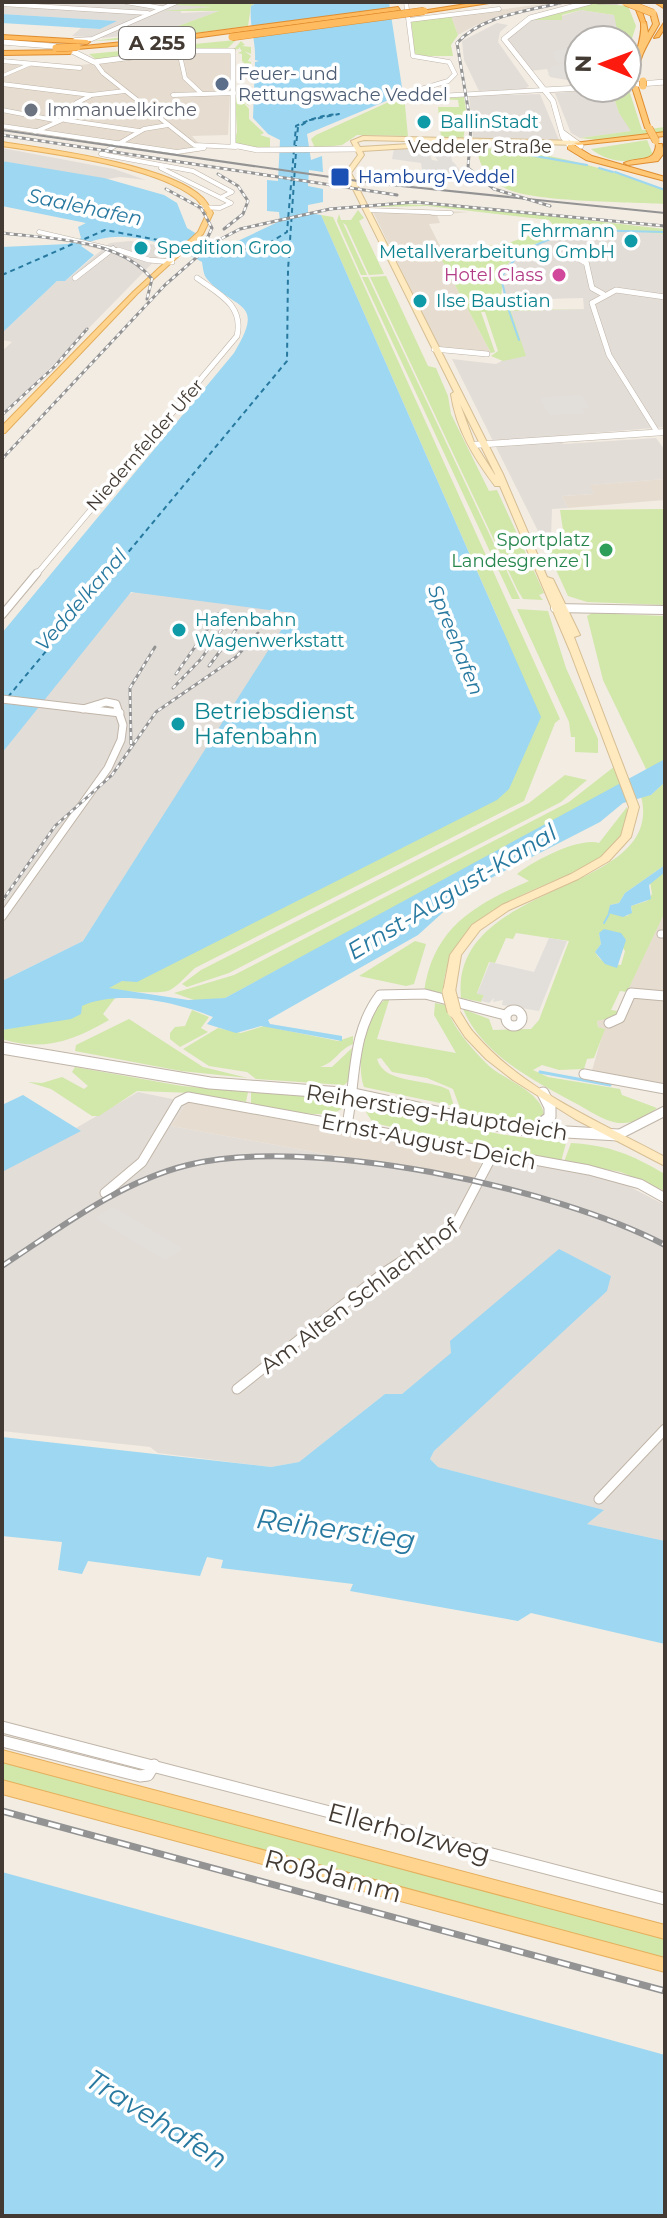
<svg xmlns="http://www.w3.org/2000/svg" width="667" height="2218" font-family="Montserrat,sans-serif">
<rect width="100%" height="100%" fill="#f2ece3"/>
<g fill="#e6ddd0">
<polygon points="558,2 476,25 458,35 451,16"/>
<polygon points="179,50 232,53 228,135 192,136 205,150 186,154 2,128 2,60 82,65"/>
<polygon points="382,208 469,212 437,215 440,223 429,224 441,248 436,249 491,353 486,356 439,347 373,212"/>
<polygon points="665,479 665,500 568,508 562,496 594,494 589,485"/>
<polygon points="665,912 665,1092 589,1081 604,1029 598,1027 597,1021 615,1016"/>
<polygon points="187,1102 484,1156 474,1181 171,1126"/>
</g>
<g fill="#e3ddd8">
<polygon points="2,2 231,2 179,4 213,7 179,10 182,13 219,11 162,32 102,38 72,36 81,28 100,29 115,21 2,14"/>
<polygon points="581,10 614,15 619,30 618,35 606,40 579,40 579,82 550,77 547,69 530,71 506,38 531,20 562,20 562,16"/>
<polygon points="497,23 508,25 500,32 498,42 529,86 525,89 479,91 464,60 462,41"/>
<polygon points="615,88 614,98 619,113 632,131 580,138 571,133 555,93"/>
<polygon points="540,94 559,140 473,138 469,96"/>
<polygon points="2,148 114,169 146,180 120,177 101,180 2,161"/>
<polygon points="586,227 665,234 665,427 558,436 563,444 656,438 665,450 665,479 590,485 594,494 562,496 568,508 552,509 551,538 541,537 452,359 496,364 507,358 525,356 511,311 584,309 583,298 509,300 510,310 505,310 501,276 511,259 521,250"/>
<polygon points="130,241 168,247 2,417 2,351 12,342 2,340 2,333 57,281 65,281 110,243"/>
<polygon points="139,591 286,610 292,613 292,617 83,941 2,981 2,753 125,595"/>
<polygon points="138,1092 187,1102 171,1126 474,1181 485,1156 611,1177 665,1205 665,1541 586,1524 603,1511 438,1467 430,1459 434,1451 611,1276 559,1250 452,1353 402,1394 385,1394 299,1462 271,1467 158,1453 150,1447 2,1431 2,1171"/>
</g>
<g fill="#d2e7aa" fill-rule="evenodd">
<polygon points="258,2 251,6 248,26 159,38 93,41 162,32 219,11 163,11 212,7 176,5 179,4"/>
<polygon points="590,3 628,6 636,26 627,54 627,40 606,40 618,34 614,15 581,10 562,15 562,20 532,20"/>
<polygon points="451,16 458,35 451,45 453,56 415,56 411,20"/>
<polygon points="236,40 228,48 235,48 241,41 245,45 242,46 251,47 251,54 244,51 251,56 248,61 251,62 251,71 242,61 242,54 238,53 242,51 239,47 239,49 97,60 89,54"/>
<polygon points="628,87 642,130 665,127 665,133 597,140 580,138 631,131 619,113 614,98 615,88"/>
<polygon points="241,94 246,94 249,106 242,101 249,109 249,119 264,133 260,135 270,138 270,148 254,149 234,143 237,132 235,97 240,100"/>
<polygon points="404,95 408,136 357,135 342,145 315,148 311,139 316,135"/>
<polygon points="464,97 467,116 463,140 426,138 441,137 438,107 459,107 458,100 437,99"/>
<path d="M 647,140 L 653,155 C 634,165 608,163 591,149 Z"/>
<path d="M 477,148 C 541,149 605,168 665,190 L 665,204 C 629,202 539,202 509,190 C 490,181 479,168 477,148 Z"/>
<polygon points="401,204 471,207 665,229 665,234 586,227 535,244 521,250 505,267 501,296 505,310 584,309 511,311 526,356 503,361 491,356 498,351 485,312 481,312 495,352 491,353 436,249 502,245 555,227 549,220 427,206 375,207"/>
<polygon points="358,210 364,218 359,221 384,274 369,275 346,225 343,223 367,275 361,275 337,221 339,214 341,220 351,220"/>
<path d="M 321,215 L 333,217 L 560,719 L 555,723 L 524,801 L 195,968 C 187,975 179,985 170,990 C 162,995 116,991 107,988 L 122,981 L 503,630 Z"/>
<polygon points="386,276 428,366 436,368 448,396 451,414 489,491 497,490 544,593 539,595 543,600 523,599 517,589 370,277"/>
<polygon points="362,277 368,277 520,599 512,599"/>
<polygon points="665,509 665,605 587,602 568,596 541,537 564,537 560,510"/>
<polygon points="517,609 548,611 566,668 598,739 598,753 575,752 575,737 571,737 569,722"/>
<polygon points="592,613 665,616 665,759 647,771 603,680 587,616"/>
<polygon points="615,766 621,786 225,998 197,1001 174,993 234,975 569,802"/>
<polygon points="565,775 587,780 561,802 229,973 187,987 182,984 201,970 529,803"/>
<path d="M 665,782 L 665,865 L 625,893 L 619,903 L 610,905 L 609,913 L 627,916 L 632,911 L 631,906 L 647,901 L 652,894 L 650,882 L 665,872 L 665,912 L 627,992 L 620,991 L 611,1010 L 618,1011 L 615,1017 L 597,1021 L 598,1027 L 605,1029 L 594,1058 L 587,1059 L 584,1069 L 559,1070 L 542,1065 L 533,1070 L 548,1077 L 620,1089 L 622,1095 L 657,1108 C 647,1115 636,1123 623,1123 C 608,1124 590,1111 577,1104 C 535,1081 483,1056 463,1009 L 489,1019 L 493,1030 L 531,1029 L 539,1020 L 569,941 L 516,933 L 513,939 L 506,938 L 495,963 L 489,962 L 477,993 L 484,995 L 481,1002 L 461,998 C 449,879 667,896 641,796 L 651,795 ZM 599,933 L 626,940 L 621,945 L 625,951 L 621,965 C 608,964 602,964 595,952 L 601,944 Z"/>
<path d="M 627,807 C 632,896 446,871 443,994 L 424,992 C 433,928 474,905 529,881 L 517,874 C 533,861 579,837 599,843 Z"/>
<polygon points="415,941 426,944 414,984 406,986 359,976"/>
<path d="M 390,997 L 377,1039 L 456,1053 L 434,1015 L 435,1003 L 445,1005 C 454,1029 471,1048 489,1066 C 505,1080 542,1092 544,1115 C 527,1133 480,1114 460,1108 L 453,1089 L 427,1078 L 392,1072 L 381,1058 L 377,1059 C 384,1085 429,1078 449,1090 L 454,1106 L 364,1087 C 355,1064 365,1007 390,997 Z"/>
<path d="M 99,998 L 115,998 L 103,1014 L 109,1020 C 73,1041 43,1052 2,1039 L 2,1030 L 35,1023 Z"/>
<polygon points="192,1010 209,1017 201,1028 208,1032 180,1047 170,1039 170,1033 175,1027 185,1026"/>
<polygon points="129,1019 203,1067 248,1078 181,1071 75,1051 76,1045"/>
<path d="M 264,1026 L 338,1041 L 353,1036 L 353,1044 C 338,1050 336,1062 320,1067 L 332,1067 L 352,1048 L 349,1081 L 344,1085 L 256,1079 L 247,1072 L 209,1066 L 183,1049 L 218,1028 L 241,1033 Z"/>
<polygon points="75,1067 182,1086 248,1092 246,1102 193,1093 137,1091 99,1116 92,1116 51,1089 28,1082 42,1083 62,1077 84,1089 88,1086 72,1072"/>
<path d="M 251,1092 L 336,1098 L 341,1100 L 343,1108 C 327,1122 272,1108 251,1104 Z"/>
<polygon points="379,1105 499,1134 566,1143 561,1162 373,1123 366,1112 370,1106"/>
<path d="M 571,1143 C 612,1146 630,1154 665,1174 L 665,1191 L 621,1172 L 564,1162 Z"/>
<polygon points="2,1762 665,1939 665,1958 2,1782"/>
</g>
<g fill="#e2dfdb">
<polygon points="574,46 579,46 579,82 548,75 553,66 568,63 556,62 553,52"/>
<polygon points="427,147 432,160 438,161 430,148 450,148 452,161 457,166 454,168 458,167 462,177 423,175 421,163 392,159 394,149"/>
<polygon points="581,395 589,407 582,408 584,413 550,415 540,398"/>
<polygon points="549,938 567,941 539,1011 502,1005 503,1000 493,1002 494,998 489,1003 481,1001 484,995 477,994 490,962 534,972"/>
<polygon points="113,1207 183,1249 165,1260 95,1218"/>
</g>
<g fill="#9dd7f1">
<path d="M 258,2 L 389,2 L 403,94 L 307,134 L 311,160 L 322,156 L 323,172 L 309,170 L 308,186 L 323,189 L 323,202 L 308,205 L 308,213 L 321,215 L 541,717 L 509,789 L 497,800 L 137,982 L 122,981 L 109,988 L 188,1000 L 225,998 L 665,759 L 665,782 L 651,795 L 623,803 L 600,822 L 481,883 L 461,896 L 418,935 L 268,1020 L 270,1024 L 342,1036 L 342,1041 L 261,1026 L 236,1033 L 207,1024 L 213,1017 C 177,1002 118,989 82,1006 L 81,1014 L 71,1019 L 2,1030 L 2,981 L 83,941 L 292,613 L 131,592 L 2,753 L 2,633 L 234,353 C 267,299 234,311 207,279 C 203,274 203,267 202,262 C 168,242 118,226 81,246 L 94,255 L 65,281 L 57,281 L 2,333 L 2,247 L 68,244 L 81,238 L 78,227 L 86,223 L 2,206 L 2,161 L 104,178 L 164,195 L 177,203 L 187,228 L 217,246 L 240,240 L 280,221 L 279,212 L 267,211 L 267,180 L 278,181 L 280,140 L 268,134 L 253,118 L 254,94 L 258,93 L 254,92 L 255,62 L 259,61 L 255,60 C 256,40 249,27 251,6 Z"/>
<polygon points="2,14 117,21 100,29 2,23"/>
<polygon points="665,865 665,872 649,885 651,899 631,906 632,913 623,917 608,913 610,905 619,903 625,893"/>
<polygon points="604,929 621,933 626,940 617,968 605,964 595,952 601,944 599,933"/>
<polygon points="23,1095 81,1131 2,1172 2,1105"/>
<polygon points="559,1249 611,1276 607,1291 434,1451 430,1459 438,1467 604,1510 587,1524 665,1541 665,1644 531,1613 518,1621 350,1591 353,1584 221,1568 223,1560 207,1557 200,1576 88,1561 82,1574 58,1570 62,1542 2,1536 2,1437 271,1467 299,1462 385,1394 402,1394 451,1353 450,1341"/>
<polygon points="2,1872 665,2055 665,2216 2,2216"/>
</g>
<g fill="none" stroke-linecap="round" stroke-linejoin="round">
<g stroke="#9dd7f1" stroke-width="2">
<polyline points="500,150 587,165"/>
<polyline points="599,168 613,172"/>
<polyline points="615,172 665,190"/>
<polyline points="583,230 665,232"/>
<path d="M 509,310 L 501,278 C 517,249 543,240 574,232"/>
<polyline points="509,311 519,340"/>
<polyline points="604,923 609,914"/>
</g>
<polyline stroke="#9dd7f1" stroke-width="3" points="540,1072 610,1085"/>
<g stroke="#2879a0" stroke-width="2" stroke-dasharray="5 4" stroke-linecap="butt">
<path d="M 2,275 L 105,230 L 212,250 L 246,249 L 271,242 L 287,232 L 296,126 C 310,119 323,115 339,114 L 310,120 L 298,127 L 296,146"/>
<polyline points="8,697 287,361 288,270 296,152"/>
</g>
<defs>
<polyline id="pedestrian" points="2,76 30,64"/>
<g id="minor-far4">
<polyline points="126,2 161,8"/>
<polyline points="406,2 413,56 449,62 455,74 448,81 421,89 420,97 544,90"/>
<polyline points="598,2 617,2"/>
<polyline points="2,4 148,13"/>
<polyline points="409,20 499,9"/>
<polyline points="75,40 92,39 177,2"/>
<polyline points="179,51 185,78 201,93"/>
<polyline points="2,61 80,68"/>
<polyline points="95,62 103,73 194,145 236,147"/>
<polyline points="2,84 91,95 125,91"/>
<polyline points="173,95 234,93"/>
<polyline points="91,107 120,111 147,108"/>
<polyline points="2,110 59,121"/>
<polyline points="65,120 139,131"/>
<polyline points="168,125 144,129 101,154 193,171 232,192 222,197"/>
<polyline points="2,126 177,152 204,148"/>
<polyline points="35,132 91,107 76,103 90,96"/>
<polyline points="161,168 231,203 220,208 200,207"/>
<polyline points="367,210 451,213 432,213"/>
<polyline points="39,232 124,252"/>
<polyline points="108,252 113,248"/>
</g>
<g id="minor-far3">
<polyline points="118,250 149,260 172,262"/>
<polyline points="586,263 574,256 585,257 592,288 603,294"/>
<polyline points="75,278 111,250"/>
<polyline points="434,349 487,354"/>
<polyline points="657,432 609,355 592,303 616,290 665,297"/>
<path d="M 36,575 L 237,336 C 244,305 219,294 197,278"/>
</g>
<g id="minor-far2">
<polyline points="2,615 37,573"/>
<polyline points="2,699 120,713"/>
<polyline points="2,917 108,768 121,740 123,725 116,704 106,702 83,709"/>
<polyline points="661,934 665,934"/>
</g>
<g id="minor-far1">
<circle cx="514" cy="1018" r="8"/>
<polyline points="609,1023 620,1018 631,993 665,996"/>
<polyline points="584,1074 665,1089"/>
<path d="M 347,1125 C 356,1080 351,1033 380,995 L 425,994 L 505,1015"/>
<polyline points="618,1135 665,1111"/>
<polyline points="105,1193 142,1162 178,1102 188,1097 589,1170 640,1184 665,1198"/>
<polyline points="237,1389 382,1274 454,1228 493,1154"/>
<polyline points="599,1499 665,1429"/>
</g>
<g id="minor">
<polyline points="2,1727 665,1899"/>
<polyline points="2,1741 140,1776 148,1775 154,1765"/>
</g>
<g id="tertiary-far3">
<polyline points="2,42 64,47 94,62 179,51 233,51 233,145 257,150 357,149"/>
<polyline points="627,85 665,82"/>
<polyline points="544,90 580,88"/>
<polyline points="562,132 581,146"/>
<polyline points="571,147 563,137 553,101 504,39 530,18 590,2"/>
</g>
<polyline id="tertiary-far2" points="473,445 665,432"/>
<polyline id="tertiary-far1" points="555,608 665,610"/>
<g id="tertiary">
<polyline points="2,1048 210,1083 354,1094 515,1129 618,1135"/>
<polyline points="532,1131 550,1117 550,1107 543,1093"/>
</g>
<g id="secondary">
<path d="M 363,136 L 578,141 L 581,143 L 578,145 L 364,140 L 357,142 L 360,147 L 410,144 L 413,146 L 410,148 L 362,151 L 364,155 L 351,173 L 503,474 L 547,577 L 553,579 L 580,635 L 574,637 L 639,807 L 631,837 L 609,861 L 578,879 L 509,910 L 480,930 L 461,955 L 455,992 L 449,995 L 443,992 L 450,955 L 472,925 L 502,905 L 571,874 L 601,857 L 621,836 L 629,807 L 570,651 L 500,486 L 495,486 C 474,458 456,429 451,394 L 454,392 L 345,173 L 358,155 L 351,141 ZM 460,404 L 495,474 L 495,475 L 474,442 Z"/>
<path d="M 454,1008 L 458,1009 C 464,1017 468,1027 475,1034 C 524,1091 600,1122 665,1157 L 665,1166 L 575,1119 L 513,1080 L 486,1059 L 465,1037 L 448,1011 Z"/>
</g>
<g id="primary">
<path d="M 2,142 C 48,149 171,165 203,198 C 207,202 210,208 213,213 L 203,234 L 137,294 L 5,433 L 2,433 L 2,426 L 133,292 L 198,232 L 207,213 C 203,208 200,202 195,198 C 155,166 54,154 2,146 Z"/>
<polygon points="2,1750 665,1925 665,1939 2,1762"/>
<polygon points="2,1780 665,1958 665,1972 2,1794"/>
</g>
<g id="trunk">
<path d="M 653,11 L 656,13 L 659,24 C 648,43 637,59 637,82 L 632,83 C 629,63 643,44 641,23 L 646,22 L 648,33 L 653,24 L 650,13 Z"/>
<polygon points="635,85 638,87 651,129 645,128 632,87"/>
<polygon points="665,132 665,136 578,145 574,143"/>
<path d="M 656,144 L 662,144 L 664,153 L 658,161 L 628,165 L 624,163 C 639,156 655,164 656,144 Z"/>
<polygon points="568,145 574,145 592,156 665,177 665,181 586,160 568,149"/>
</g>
<g id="motorway">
<polygon points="479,2 496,2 424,13 421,11"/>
<polygon points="633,2 639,2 646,24 641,23"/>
<polygon points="654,2 665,4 665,9"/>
<polygon points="398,7 400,10 172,41 77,49 74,47 172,37"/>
<polygon points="665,21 665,28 659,37 654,38"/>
<polygon points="2,35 87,40 90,42 87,44 2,39"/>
<polygon points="2,51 70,50 73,52 70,54 2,55"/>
</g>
</defs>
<use href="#pedestrian" stroke="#c0b5a8" stroke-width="4"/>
<use href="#minor-far4" stroke="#c0b5a8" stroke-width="5"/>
<use href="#minor-far3" stroke="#c0b5a8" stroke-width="6"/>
<use href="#minor-far2" stroke="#c0b5a8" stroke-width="9"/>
<use href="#minor-far1" stroke="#c0b5a8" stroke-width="11"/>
<use href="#minor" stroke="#c0b5a8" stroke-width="13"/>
<use href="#tertiary-far3" stroke="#c0b5a8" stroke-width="6"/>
<use href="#tertiary-far2" stroke="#c0b5a8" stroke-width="7"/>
<use href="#tertiary-far1" stroke="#c0b5a8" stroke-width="10"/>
<use href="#tertiary" stroke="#c0b5a8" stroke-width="13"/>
<use href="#secondary" stroke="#d6be93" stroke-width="2"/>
<use href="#primary" stroke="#e5af5d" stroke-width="2"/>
<use href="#trunk" stroke="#df8d2f" stroke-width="2"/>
<use href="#motorway" stroke="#df8d2f" stroke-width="2"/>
<use href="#pedestrian" stroke="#fff" stroke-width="3"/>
<use href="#minor-far4" stroke="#fff" stroke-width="4"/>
<use href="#minor-far3" stroke="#fff" stroke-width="5"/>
<use href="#minor-far2" stroke="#fff" stroke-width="7"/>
<use href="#minor-far1" stroke="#fff" stroke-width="9"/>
<use href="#minor" stroke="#fff" stroke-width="11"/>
<use href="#tertiary-far3" stroke="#fff" stroke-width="5"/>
<use href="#tertiary-far2" stroke="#fff" stroke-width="6"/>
<use href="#tertiary-far1" stroke="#fff" stroke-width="8"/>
<use href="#tertiary" stroke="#fff" stroke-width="11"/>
<use href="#secondary" fill="#ffe9bf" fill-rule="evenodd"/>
<use href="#primary" fill="#ffd48e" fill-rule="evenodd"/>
<use href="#trunk" fill="#ffc877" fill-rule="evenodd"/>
<use href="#motorway" fill="#ffbb60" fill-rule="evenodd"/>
<polyline stroke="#939393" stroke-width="2" points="2,130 372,183 665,213"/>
<defs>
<g id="rail-far2">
<polyline points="2,135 397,195"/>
<polyline points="218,174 238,186 248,201 243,214 224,229"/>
<polyline points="166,189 201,208 212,228 205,243"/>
<path d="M 550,206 L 494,189 L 468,168 L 471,126 L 457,43 C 482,15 529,11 564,2"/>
<path d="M 2,233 C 50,239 119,238 152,279 L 147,299"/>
<polyline points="2,415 54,367 87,329"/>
<polyline points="2,459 165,285 213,243 240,229 330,209 415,202 665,226"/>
<polyline points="209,666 246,616"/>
<polyline points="176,674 218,614"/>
<polyline points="173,688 201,659 232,614"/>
<polyline points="131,744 130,688 155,647"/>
<polyline points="2,901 55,826 112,775 156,712 236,657 258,633"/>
</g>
<path id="rail-far1" d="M 2,1266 C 60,1228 119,1182 188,1165 C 309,1135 555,1187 665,1245"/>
<polyline id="rail" points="2,1811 665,1991"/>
</defs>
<use href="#rail-far2" stroke="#939393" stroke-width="3"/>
<use href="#rail-far1" stroke="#939393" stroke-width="6"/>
<use href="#rail" stroke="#939393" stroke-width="7"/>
<use href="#rail-far2" stroke="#fff" stroke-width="2" stroke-dasharray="4" stroke-linecap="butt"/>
<use href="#rail-far1" stroke="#fff" stroke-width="3" stroke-dasharray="10" stroke-linecap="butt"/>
<use href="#rail" stroke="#fff" stroke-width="4" stroke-dasharray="12" stroke-linecap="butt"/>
<defs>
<polyline id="secondary-bridge" points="449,992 454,1011"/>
<g id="trunk-bridge">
<polyline points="625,2 653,13"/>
<polyline points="643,81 643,86"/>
<polyline points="649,128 656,141"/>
</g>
<g id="motorway-bridge">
<polyline points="232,37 424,11"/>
<polyline points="56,48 77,47"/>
</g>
</defs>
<use href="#secondary-bridge" stroke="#d6be93" stroke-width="15" stroke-linecap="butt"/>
<use href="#trunk-bridge" stroke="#df8d2f" stroke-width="8" stroke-linecap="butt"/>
<use href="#motorway-bridge" stroke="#df8d2f" stroke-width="8" stroke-linecap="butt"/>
<use href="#secondary-bridge" stroke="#ffe9bf" stroke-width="13"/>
<use href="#trunk-bridge" stroke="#ffc877" stroke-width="7"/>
<use href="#motorway-bridge" stroke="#ffbb60" stroke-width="7"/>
</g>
<circle fill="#5c6f8a" stroke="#fff" stroke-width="3" cx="222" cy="84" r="8"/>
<circle fill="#6b7280" stroke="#fff" stroke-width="3" cx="31" cy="110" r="8"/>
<g fill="#0f9aa8" stroke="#fff" stroke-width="3">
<circle cx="424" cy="122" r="8"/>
<circle cx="631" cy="241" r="8"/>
<circle cx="141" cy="248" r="8"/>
<circle cx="420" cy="301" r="8"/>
<circle cx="179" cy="630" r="8"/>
<circle cx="178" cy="724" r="8"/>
</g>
<rect fill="#1a4fb4" stroke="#fff" stroke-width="3" x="330" y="167" width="20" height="20" rx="4"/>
<circle fill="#d1479c" stroke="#fff" stroke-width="3" cx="559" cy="275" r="8"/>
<circle fill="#2e9e5b" stroke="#fff" stroke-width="3" cx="606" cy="550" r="8"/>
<g text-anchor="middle" stroke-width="7" stroke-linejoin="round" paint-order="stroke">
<g font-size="18" fill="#4e5e75" stroke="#fff" text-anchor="start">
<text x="238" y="80">Feuer- und<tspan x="238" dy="21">Rettungswache Veddel</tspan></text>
</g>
<g font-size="18" fill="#5b616d" stroke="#fff" text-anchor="start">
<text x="47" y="116">Immanuelkirche</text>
</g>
<g font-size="18" fill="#0d838f" stroke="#fff" text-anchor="start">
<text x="440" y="128">BallinStadt</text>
<text x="615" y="237" text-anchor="end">Fehrmann<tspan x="615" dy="21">Metallverarbeitung GmbH</tspan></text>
<text x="157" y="254">Spedition Groo</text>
<text x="436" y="307">Ilse Baustian</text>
<text x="195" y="626">Hafenbahn<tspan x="195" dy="21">Wagenwerkstatt</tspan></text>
</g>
<g font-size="18" fill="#433b33" stroke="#fff">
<text x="480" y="153">Veddeler Straße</text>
<text transform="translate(145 445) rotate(-49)" y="6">Niedernfelder Ufer</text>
</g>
<g font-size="18" fill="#164399" stroke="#fff" text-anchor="start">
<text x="358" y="183">Hamburg-Veddel</text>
</g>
<g font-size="18" fill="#b23c85" stroke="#fff" text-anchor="end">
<text x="543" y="281">Hotel Class</text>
</g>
<g font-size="18" fill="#27864d" stroke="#fff" text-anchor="end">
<text x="590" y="546">Sportplatz<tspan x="590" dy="21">Landesgrenze 1</tspan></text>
</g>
<rect fill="#fff" stroke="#7b7670" stroke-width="2" x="119" y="27" width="76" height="32" rx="6"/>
<g font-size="20" font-weight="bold" fill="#433b33">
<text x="157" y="50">A 255</text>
</g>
<g font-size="20" font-style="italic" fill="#2879a0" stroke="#fff">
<text transform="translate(85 207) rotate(12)" y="7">Saalehafen</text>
<text transform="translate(81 600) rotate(-49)" y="7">Veddelkanal</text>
<text transform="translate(456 640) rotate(68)" y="7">Spreehafen</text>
</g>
<g font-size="22" fill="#0d838f" stroke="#fff" text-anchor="start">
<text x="194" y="719">Betriebsdienst<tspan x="194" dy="25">Hafenbahn</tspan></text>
</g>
<g font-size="22" fill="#433b33" stroke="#fff">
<text transform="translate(437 1112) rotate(9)" y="8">Reiherstieg-Hauptdeich</text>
<text transform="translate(429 1141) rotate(11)" y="8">Ernst-August-Deich</text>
<text transform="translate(359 1296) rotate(-37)" y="8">Am Alten Schlachthof</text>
</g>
<g font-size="24" font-style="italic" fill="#2879a0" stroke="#fff">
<text transform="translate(452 892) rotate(-31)" y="8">Ernst-August-Kanal</text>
</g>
<g font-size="26" fill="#433b33" stroke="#fff">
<text transform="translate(409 1833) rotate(15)" y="9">Ellerholzweg</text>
<text transform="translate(333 1876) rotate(15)" y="9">Roßdamm</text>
</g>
<g font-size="28" font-style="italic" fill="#2879a0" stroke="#fff">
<text transform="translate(336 1529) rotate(8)" y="10">Reiherstieg</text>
<text transform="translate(157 2119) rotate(32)" y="10">Travehafen</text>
</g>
</g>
<rect width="667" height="2218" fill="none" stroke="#433b33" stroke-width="8"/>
<g transform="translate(603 64) rotate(271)"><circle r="38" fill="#ffffff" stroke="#b4b1ad" stroke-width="2"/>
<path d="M0-6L14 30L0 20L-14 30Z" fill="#fd1a0e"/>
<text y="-12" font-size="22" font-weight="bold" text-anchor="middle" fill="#433b33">N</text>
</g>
</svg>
